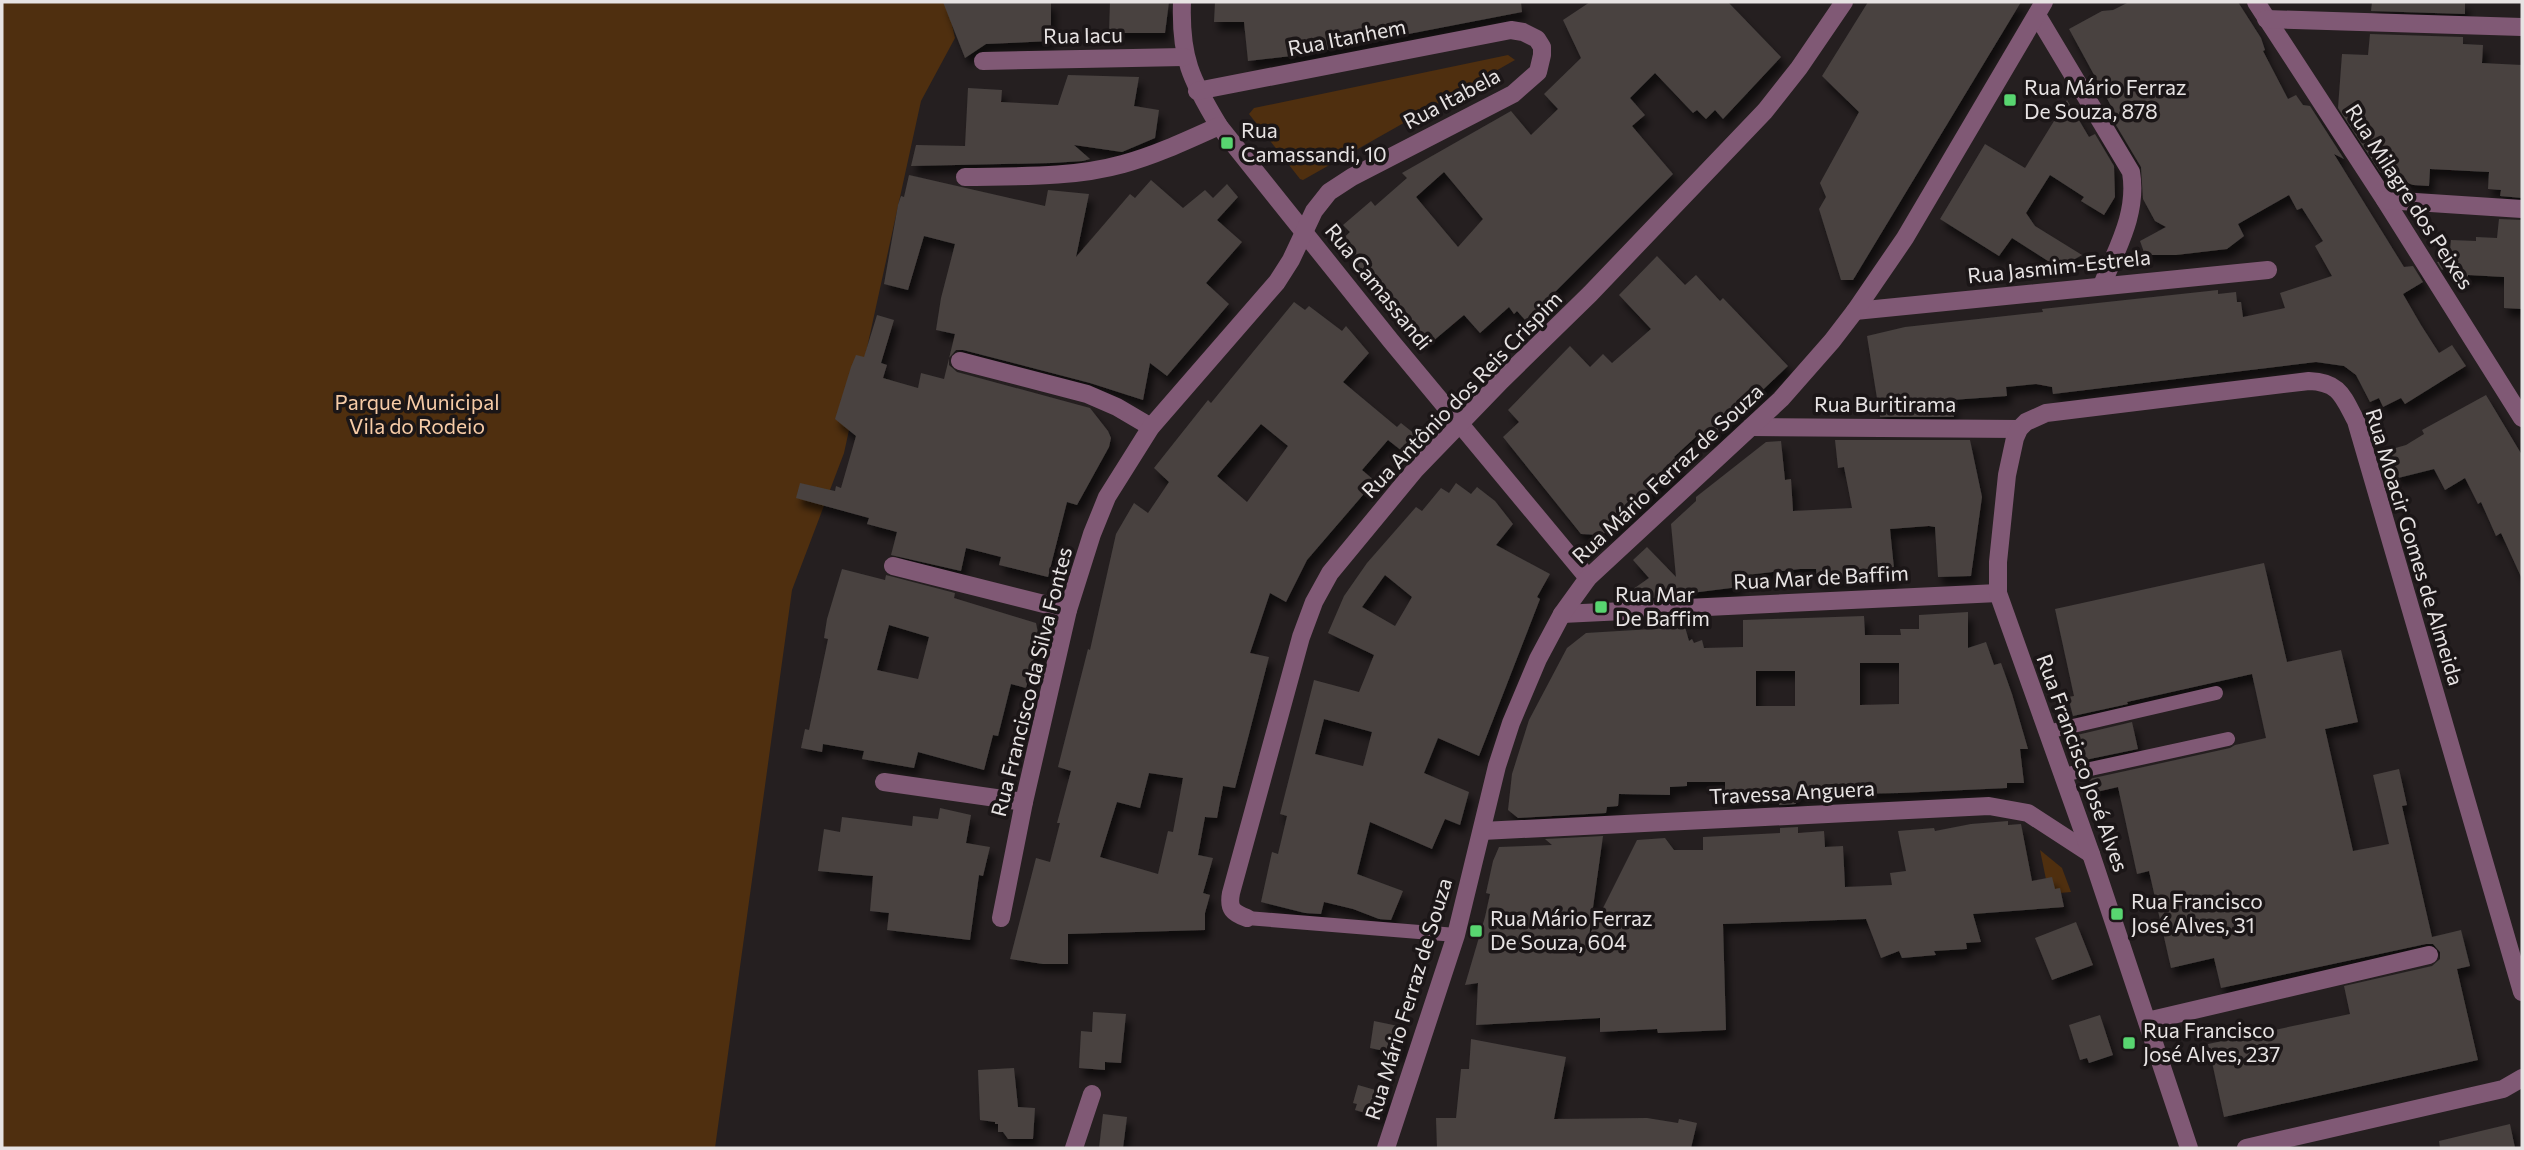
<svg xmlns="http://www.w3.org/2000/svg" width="2524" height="1150" font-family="Commissioner,sans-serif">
<defs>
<filter id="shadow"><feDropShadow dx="4.5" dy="8" stdDeviation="3.5" flood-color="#0009"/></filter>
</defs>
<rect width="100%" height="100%" fill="#251f20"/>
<g fill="#4f2f0f">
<polygon points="2,2 947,2 955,38 921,101 844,453 792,590 715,1148 2,1148"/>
<polygon points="1508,55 1515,60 1303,180 1300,179 1249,114 1254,108"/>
<polygon points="2040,850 2062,868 2071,892 2049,894"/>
</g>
<g fill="#484240" fill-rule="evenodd" filter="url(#shadow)">
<polygon points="943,2 1051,2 1051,41 986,44 965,58"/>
<polygon points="1110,2 1169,2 1165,33 1109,33"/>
<polygon points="1215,2 1521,2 1522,12 1300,55 1248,61 1244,22 1214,22"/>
<path d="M 1590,2 L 1728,2 L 1781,57 L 1723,119 L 1715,110 L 1706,119 L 1697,110 L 1693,113 L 1655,73 L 1630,98 L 1645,115 L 1632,126 L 1673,174 L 1526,321 L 1517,311 L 1514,314 L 1509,307 L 1480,333 L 1464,315 L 1426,347 L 1338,243 L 1350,232 L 1343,225 L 1371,201 L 1375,206 L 1407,178 L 1402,173 L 1511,111 L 1531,135 L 1558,109 L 1544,94 L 1581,58 L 1563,20 ZM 1444,172 L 1483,219 L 1458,247 L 1416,197 Z"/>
<polygon points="1868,2 2021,2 1853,280 1841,280 1819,209 1826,197 1820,183 1859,112 1822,76"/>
<polygon points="2129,2 2238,2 2261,38 2265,50 2263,51 2288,99 2296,95 2303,105 2310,106 2344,159 2334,154 2404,267 2413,266 2423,282 2403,294 2421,325 2439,353 2452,345 2466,366 2405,404 2401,398 2383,407 2379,398 2370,402 2356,375 2344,366 2316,362 2053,394 2052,387 2036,384 2006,387 2007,396 1952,400 1954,417 1880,417 1867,336 1905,327 2043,312 2042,309 2218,290 2218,294 2236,292 2237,302 2241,302 2243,317 2285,308 2280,293 2332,276 2315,246 2323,241 2302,208 2297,210 2289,195 2238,224 2244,236 2227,249 2176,255 2145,255 2140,241 2166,227 2155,221 2143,199 2141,167 2113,120 2116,115 2069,29 2102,11 2113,10"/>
<polygon points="2372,2 2465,2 2465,14 2371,11"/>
<polygon points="2370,34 2463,37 2463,44 2483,45 2482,63 2522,65 2522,198 2500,196 2501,190 2488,189 2489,172 2430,169 2429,186 2413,185 2380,172 2338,108 2342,54 2368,55"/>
<polygon points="1068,75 1139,77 1134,106 1159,110 1155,138 1122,152 1074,145 1090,159 1083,161 1052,163 911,166 916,145 965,146 968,88 1002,90 1001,102 1058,105"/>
<polygon points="2067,100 2089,137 2095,134 2114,166 2115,197 2104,215 2081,201 2084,197 2050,175 2026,213 2035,226 2082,255 2059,268 2012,238 1999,256 1940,219 1985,144 2025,168"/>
<polygon points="909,175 1045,206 1048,190 1089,194 1076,257 1130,194 1135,198 1151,180 1183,208 1205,190 1213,198 1227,184 1238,197 1217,220 1242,242 1206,283 1229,304 1167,376 1150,363 1143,400 1090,383 963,350 956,350 949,358 949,365 957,372 1090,408 1108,431 1111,438 1109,447 1077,505 1067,502 1048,577 999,565 1001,557 966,548 961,571 891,555 897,532 867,524 869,518 796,498 800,483 835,491 836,486 841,488 856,436 835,419 851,367 856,355 864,357 877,315 894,320 881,363 887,365 883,378 918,388 921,373 944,379 955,334 936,330 941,298 955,244 924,236 908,290 884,284 898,205 901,196 904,197"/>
<polygon points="2499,219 2522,220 2522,309 2504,308 2504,277 2468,275 2467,281 2453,280 2445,268 2442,270 2437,262 2449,260 2451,240 2476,241 2476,237 2497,238"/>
<polygon points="1657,256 1685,285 1696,275 1720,301 1723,298 1788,366 1708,442 1700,433 1674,457 1682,466 1610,531 1600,535 1581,534 1503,437 1519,422 1508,410 1570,346 1590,367 1603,354 1612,363 1651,329 1619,295"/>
<path d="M 1294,302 L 1305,310 L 1309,306 L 1342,331 L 1346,326 L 1369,353 L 1343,382 L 1397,427 L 1401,423 L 1416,435 L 1402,451 L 1388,440 L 1362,470 L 1375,481 L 1307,560 L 1286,602 L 1270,593 L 1250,653 L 1269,657 L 1235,788 L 1223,786 L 1217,818 L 1205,817 L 1198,855 L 1213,858 L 1203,893 L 1210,895 L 1205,913 L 1205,930 L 1068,934 L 1068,964 L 1043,964 L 1010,959 L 1036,858 L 1050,862 L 1060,823 L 1057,823 L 1071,771 L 1058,767 L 1088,649 L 1090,650 L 1116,534 L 1134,503 L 1148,513 L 1169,482 L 1154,468 L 1208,400 L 1211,403 ZM 1261,424 L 1288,446 L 1247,502 L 1217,476 ZM 1149,773 L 1183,778 L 1173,832 L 1168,831 L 1158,874 L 1100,857 L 1117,802 L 1140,808 Z"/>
<polygon points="2486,395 2522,455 2522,579 2501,533 2496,536 2481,502 2478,504 2465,478 2445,490 2434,469 2398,478 2396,474 2393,475 2385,451 2406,445 2424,434 2422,430"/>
<polygon points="1835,440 1970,440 1982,497 1971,576 1938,577 1935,527 1929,526 1890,529 1895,578 1817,580 1816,569 1800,569 1738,576 1739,587 1675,595 1675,597 1632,599 1623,596 1649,578 1633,560 1647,547 1676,577 1671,524 1696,501 1696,497 1766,442 1781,441 1785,480 1791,479 1793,511 1852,508 1844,467 1838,468"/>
<path d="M 1456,483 L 1471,494 L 1477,487 L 1495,501 L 1513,524 L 1496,545 L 1550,574 L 1537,597 L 1540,599 L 1479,756 L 1438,738 L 1424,773 L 1469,792 L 1460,825 L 1445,819 L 1432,849 L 1370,822 L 1357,874 L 1403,891 L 1391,920 L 1379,919 L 1353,909 L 1324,902 L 1321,914 L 1305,913 L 1261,902 L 1272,852 L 1278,854 L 1287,816 L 1280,814 L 1314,680 L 1359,692 L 1374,655 L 1328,633 L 1344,596 L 1367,563 L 1416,507 L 1422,511 L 1441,488 L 1449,493 ZM 1385,575 L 1412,597 L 1395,626 L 1362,607 ZM 1324,719 L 1372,732 L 1363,766 L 1315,754 Z"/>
<polygon points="2264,563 2287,662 2341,650 2358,722 2325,729 2353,851 2389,844 2373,775 2399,769 2407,805 2402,806 2432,937 2461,930 2470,966 2457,969 2478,1060 2224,1117 2208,1044 2350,1014 2344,986 2432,966 2440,959 2440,952 2433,944 2426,944 2221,988 2214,958 2171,968 2149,871 2137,874 2118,787 2092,793 2089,779 2230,748 2235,745 2266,738 2252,674 2127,702 2128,704 2073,716 2068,697 2074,696 2055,609"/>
<path d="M 842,569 L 885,580 L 886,575 L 955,593 L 954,598 L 1036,623 L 1039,638 L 1026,688 L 1011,684 L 998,736 L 993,735 L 984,770 L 918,752 L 914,768 L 862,759 L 864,751 L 823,744 L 822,752 L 801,748 L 805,729 L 809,730 L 828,639 L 824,638 L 827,619 ZM 889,625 L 929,637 L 918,679 L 877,670 Z"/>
<path d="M 1968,612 L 1968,648 L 1986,642 L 1994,665 L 2001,663 L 2012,694 L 2028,749 L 2020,749 L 2024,783 L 2007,783 L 2007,788 L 1900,793 L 1796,795 L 1796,804 L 1779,805 L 1779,798 L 1725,800 L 1725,782 L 1687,782 L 1687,786 L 1670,787 L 1670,795 L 1619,794 L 1618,806 L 1607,807 L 1606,813 L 1518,818 L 1508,810 L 1512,774 L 1529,720 L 1567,648 L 1586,633 L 1685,627 L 1689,641 L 1692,639 L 1694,643 L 1702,640 L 1704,648 L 1743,647 L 1743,620 L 1864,616 L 1865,635 L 1901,635 L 1900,629 L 1919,629 L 1919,615 ZM 1860,663 L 1899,663 L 1899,704 L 1860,705 ZM 1756,671 L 1795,671 L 1795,706 L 1756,706 Z"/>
<polygon points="2132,722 2138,749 2085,760 2077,735"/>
<polygon points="940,808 971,815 966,843 990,847 983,876 979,875 970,940 887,930 889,913 870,911 873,876 818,871 824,829 840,832 842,817 912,826 913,816 938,819"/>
<polygon points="2008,821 2008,825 2021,824 2032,881 2052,877 2055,889 2060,888 2064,907 1973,914 1981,942 1966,943 1967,949 1934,951 1936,955 1902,958 1899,951 1881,958 1866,919 1723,924 1726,1030 1658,1033 1657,1029 1600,1032 1600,1018 1476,1025 1478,983 1465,985 1485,917 1490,894 1486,893 1493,861 1499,847 1552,845 1545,839 1603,836 1589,936 1637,840 1665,838 1674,850 1703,850 1703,837 1780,833 1780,828 1798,827 1798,833 1824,831 1825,847 1843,846 1845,887 1892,885 1890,873 1906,871 1898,831 1934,828 1935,831 1971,824"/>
<polygon points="2076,922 2093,965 2052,980 2035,938"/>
<polygon points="1093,1012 1126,1014 1121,1063 1105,1062 1105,1070 1079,1068 1081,1031 1092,1032"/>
<polygon points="2100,1015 2113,1055 2089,1063 2087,1058 2080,1060 2069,1025"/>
<polygon points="1374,1021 1403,1027 1399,1054 1370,1048"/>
<polygon points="1471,1039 1566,1057 1554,1119 1647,1118 1678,1123 1679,1119 1697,1123 1691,1148 1437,1148 1436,1118 1456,1118 1461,1069 1469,1069"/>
<polygon points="1014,1068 1018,1107 1035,1108 1033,1139 1008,1139 1003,1132 998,1132 998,1124 995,1124 995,1122 980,1120 978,1070"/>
<polygon points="1358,1085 1386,1093 1379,1117 1355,1110 1357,1104 1353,1103"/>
<polygon points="1103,1114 1127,1117 1123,1148 1099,1148"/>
<polygon points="2510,1124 2515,1148 2440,1148 2439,1141"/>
</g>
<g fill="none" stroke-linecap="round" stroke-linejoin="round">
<g stroke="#805975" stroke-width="14">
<polyline points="2047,732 2216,693"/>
<polyline points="2063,775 2228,739"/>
<polyline points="1247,918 1456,935"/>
</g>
<g stroke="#805975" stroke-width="18">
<path d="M 1182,2 C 1180,57 1191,80 1219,126 L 1391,341 L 1588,578"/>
<polyline points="2256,2 2385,200 2522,418"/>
<path d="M 2037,15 L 2131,172 C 2138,213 2117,248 2102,285"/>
<polyline points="2266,19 2522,27"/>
<polyline points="983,61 1184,57"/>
<path d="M 965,177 C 1017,176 1073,178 1123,164 C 1156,155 1188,140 1219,126"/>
<polyline points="2385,200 2522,209"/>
<polyline points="1855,311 2268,270"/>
<polyline points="960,361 1087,394 1117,407 1151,427"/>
<polyline points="1751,427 2019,429"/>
<polyline points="893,566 1068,610"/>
<polyline points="1562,614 1998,593"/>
<polyline points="884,782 1024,802"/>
<polyline points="1482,831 1989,806 2028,813 2091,854"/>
<polyline points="1001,918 1024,802 1068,610 1092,534 1107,497 1151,427 1277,282 1291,260 1314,211 1329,192 1352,177 1513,94 1538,72 1542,55 1542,47 1537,39 1523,32 1511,30 1197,91"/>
<path d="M 1247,918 C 1233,913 1228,909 1231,893 L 1301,637 L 1314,602 L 1330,573 L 1415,470 L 1502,380 L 1590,294 L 1765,111 L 1799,68 L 1844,2"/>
<polyline points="2147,1021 2429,955"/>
<polyline points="1074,1148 1092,1094"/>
<polyline points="1386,1148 1456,935 1497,766 1511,723 1538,659 1562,614 1588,578 1781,399 1832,341 1855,311 1905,238 2044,2"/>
<path d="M 2189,1148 L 2091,854 L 1998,593 L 1998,562 L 2007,475 L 2015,438 L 2019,429 L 2026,422 L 2046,413 L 2309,381 C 2340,382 2343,397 2356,421 L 2522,992"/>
<polyline points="2246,1148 2503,1089 2522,1078"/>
</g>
</g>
<g fill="#58d570" stroke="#1b1617" stroke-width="2.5">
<rect x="2003" y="93" width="14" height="14" rx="3.5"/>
<rect x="1220" y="136" width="14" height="14" rx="3.5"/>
<rect x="1594" y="600" width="14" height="14" rx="3.5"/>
<rect x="2110" y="907" width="14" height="14" rx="3.5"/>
<rect x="1469" y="924" width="14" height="14" rx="3.5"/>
<rect x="2122" y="1036" width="14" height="14" rx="3.5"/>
</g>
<g text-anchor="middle" stroke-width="7" stroke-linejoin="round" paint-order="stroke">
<g font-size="21" fill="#e7e3e3" stroke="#1b1617">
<text transform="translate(1083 36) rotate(-1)" y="7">Rua Iacu</text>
<text transform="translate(1347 38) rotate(-11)" y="7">Rua Itanhem</text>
<text transform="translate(1452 99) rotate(-28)" y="7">Rua Itabela</text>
<text transform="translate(2409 197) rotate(57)" y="7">Rua Milagre dos Peixes</text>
<text transform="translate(2059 267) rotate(-6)" y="7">Rua Jasmim-Estrela</text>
<text transform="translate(1378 287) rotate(51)" y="7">Rua Camassandi</text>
<text transform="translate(1462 395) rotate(-46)" y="7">Rua Antônio dos Reis Crispim</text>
<text x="1885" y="412">Rua Buritirama</text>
<text transform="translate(1668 474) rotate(-43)" y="7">Rua Mário Ferraz de Souza</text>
<text transform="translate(2414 547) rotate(73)" y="7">Rua Moacir Gomes de Almeida</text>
<text transform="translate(1821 578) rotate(-3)" y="7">Rua Mar de Baffim</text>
<text transform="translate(1032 682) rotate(-76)" y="7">Rua Francisco da Silva Fontes</text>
<text transform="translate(2082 763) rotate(70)" y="7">Rua Francisco José Alves</text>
<text transform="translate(1792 793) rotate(-3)" y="7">Travessa Anguera</text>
<text transform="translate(1409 999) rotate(-73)" y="7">Rua Mário Ferraz de Souza</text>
</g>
<g font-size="21" fill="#e7e3e3" stroke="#1b1617" text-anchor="start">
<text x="2024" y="95">Rua Mário Ferraz<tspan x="2024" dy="24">De Souza, 878</tspan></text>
<text x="1241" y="138">Rua<tspan x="1241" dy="24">Camassandi, 10</tspan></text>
<text x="1615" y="602">Rua Mar<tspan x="1615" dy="24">De Baffim</tspan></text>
<text x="2131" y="909">Rua Francisco<tspan x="2131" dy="24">José Alves, 31</tspan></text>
<text x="1490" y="926">Rua Mário Ferraz<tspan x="1490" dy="24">De Souza, 604</tspan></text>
<text x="2143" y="1038">Rua Francisco<tspan x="2143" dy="24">José Alves, 237</tspan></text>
</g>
<g font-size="21" fill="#f7cca7" stroke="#1b1617">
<text x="417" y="410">Parque Municipal<tspan x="417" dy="24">Vila do Rodeio</tspan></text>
</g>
</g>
<rect width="2524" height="1150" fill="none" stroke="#e7e3e3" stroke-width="7"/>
</svg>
